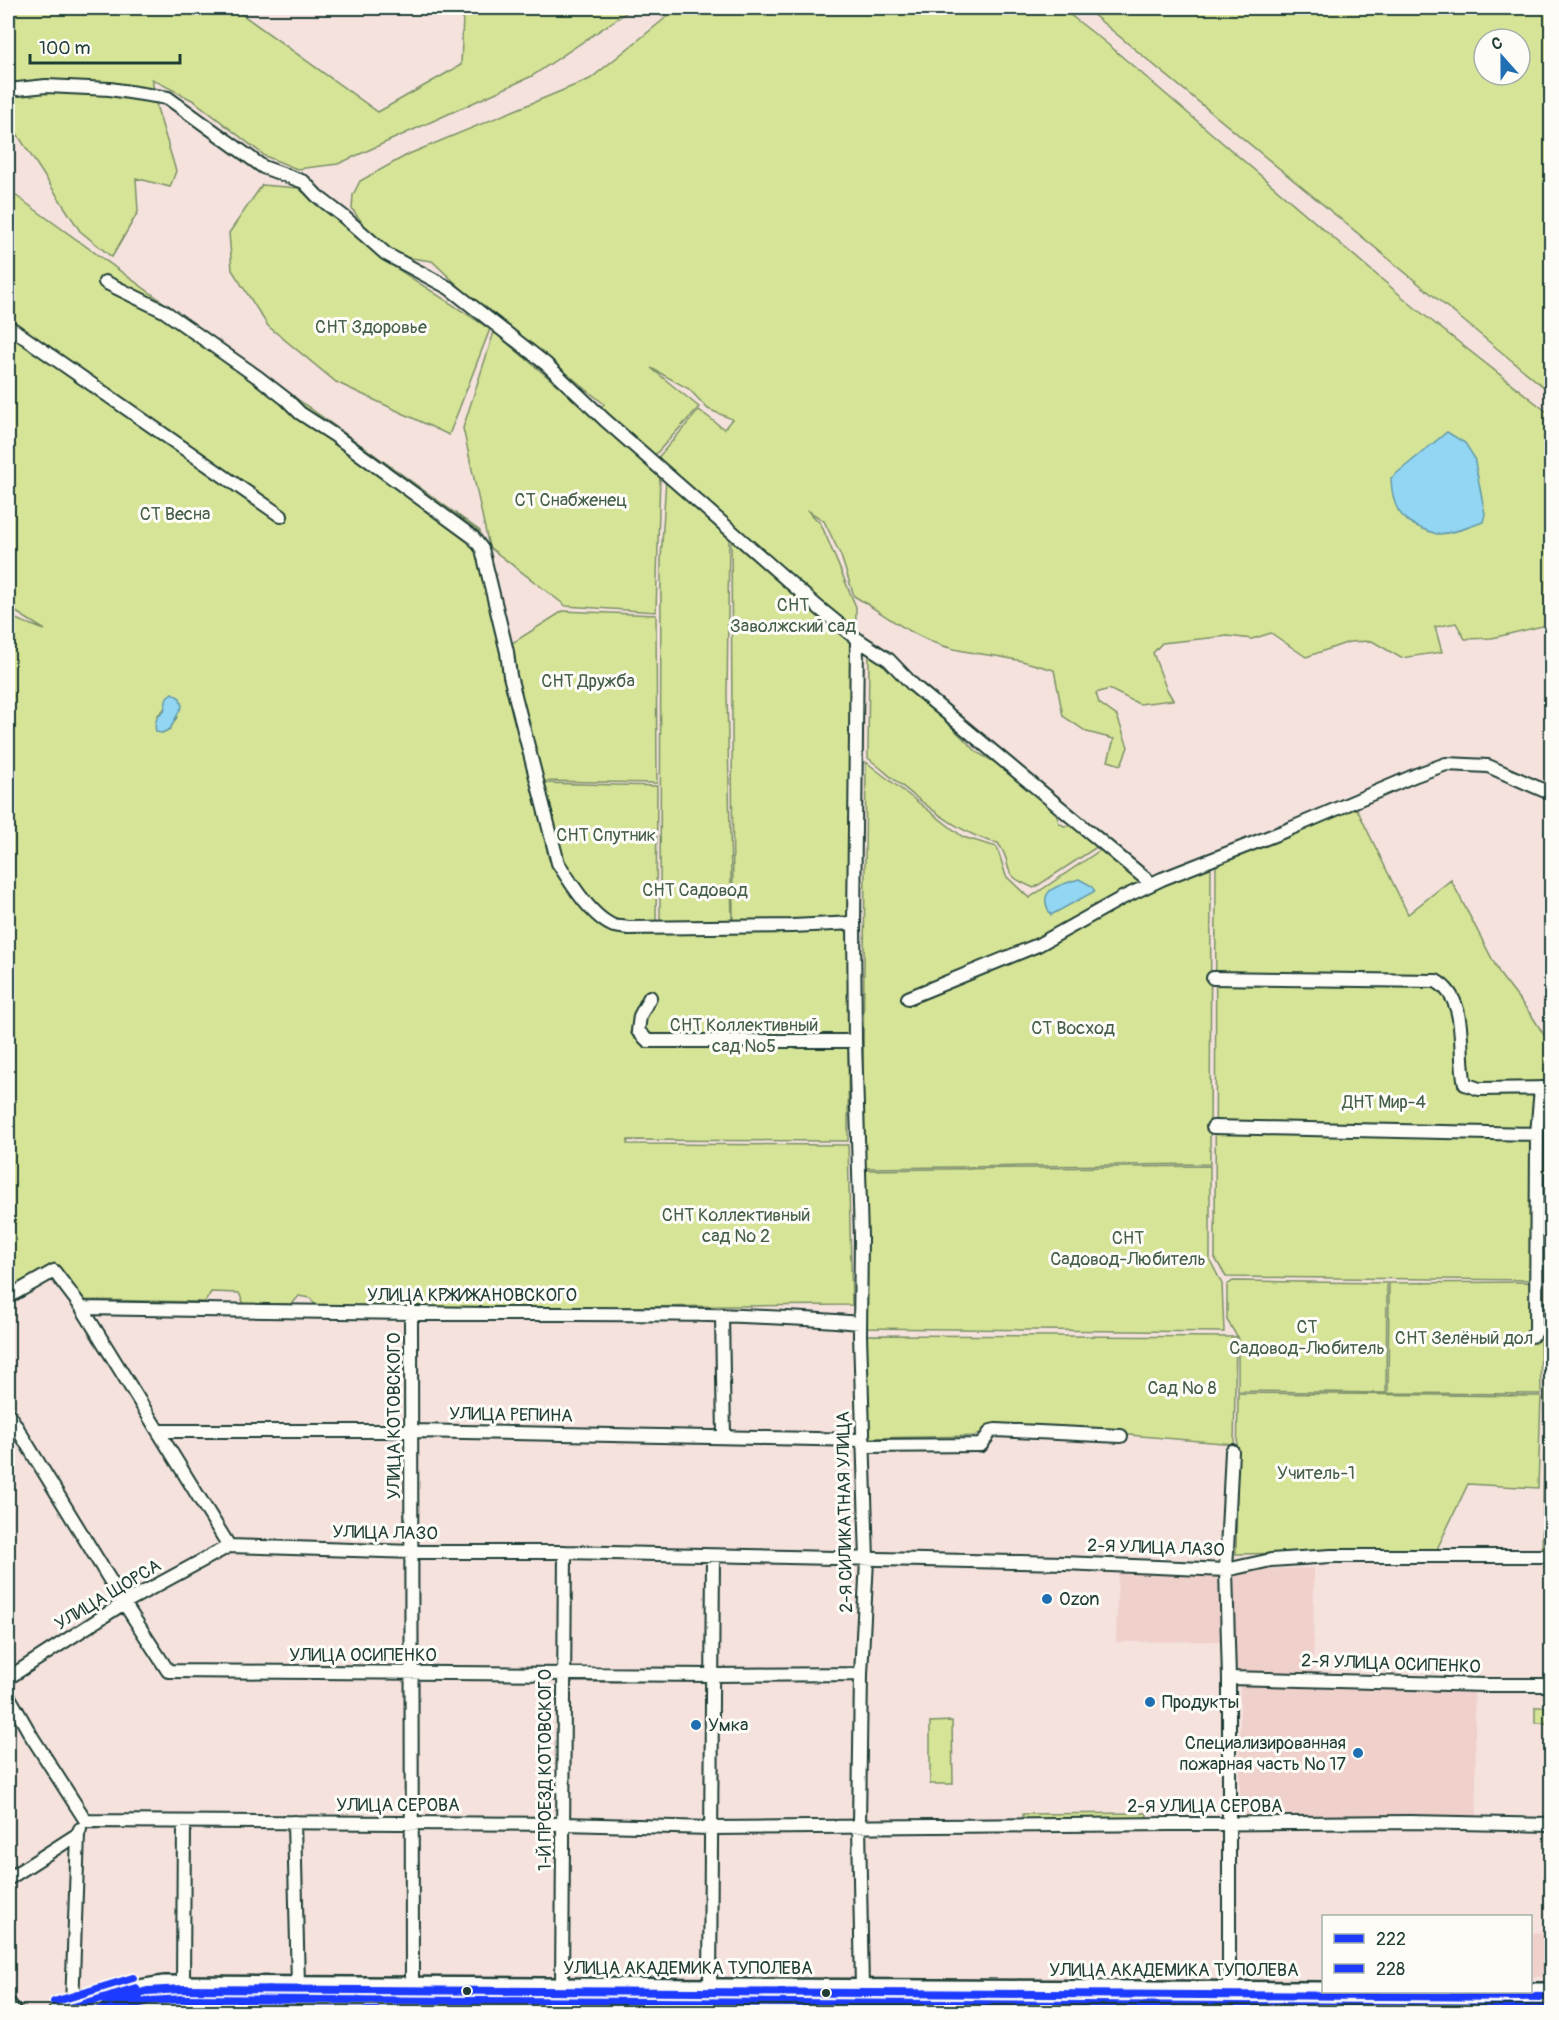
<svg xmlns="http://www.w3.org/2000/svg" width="1559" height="2020" font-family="Pangolin,sans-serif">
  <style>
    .built { fill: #efd0cb }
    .green { fill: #d6e497; stroke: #7a9066; stroke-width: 1.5; fill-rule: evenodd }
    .water { fill: #92d6f3; stroke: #6499a7; stroke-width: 1.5 }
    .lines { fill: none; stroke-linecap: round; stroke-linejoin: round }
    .minor-casing { stroke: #1f3d34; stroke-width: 16 }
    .major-casing { stroke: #1f3d34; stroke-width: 20 }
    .minor { stroke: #fdfcf7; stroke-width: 12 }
    .major { stroke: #fdfcf7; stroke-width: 15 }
    .bus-1-casing { stroke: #fdfcf7; stroke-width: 12 }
    .bus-2-casing { stroke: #fdfcf7; stroke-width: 12 }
    .bus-3-casing { stroke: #fdfcf7; stroke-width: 12 }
    .bus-1 { stroke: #1f3bff; stroke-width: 8 }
    .bus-2 { stroke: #1f3bff; stroke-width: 8 }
    .bus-3 { stroke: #1f3bff; stroke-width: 8 }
    .poi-dot { fill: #1f6fb2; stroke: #fdfcf7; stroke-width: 2 }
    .bus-dot { fill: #1f3d34; stroke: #fdfcf7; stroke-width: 2 }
    .labels { text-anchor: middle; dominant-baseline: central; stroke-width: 6; stroke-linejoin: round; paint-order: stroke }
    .park-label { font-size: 18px; fill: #445e48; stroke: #fdfcf7 }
    .street-label { font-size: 18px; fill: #1f3d34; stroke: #fdfcf7 }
    .poi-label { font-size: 18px; fill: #1f3d34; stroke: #fdfcf7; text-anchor: start }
  </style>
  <rect width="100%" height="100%" fill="#f5e2dd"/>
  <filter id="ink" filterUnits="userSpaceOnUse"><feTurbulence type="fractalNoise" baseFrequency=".0167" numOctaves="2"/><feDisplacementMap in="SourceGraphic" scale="12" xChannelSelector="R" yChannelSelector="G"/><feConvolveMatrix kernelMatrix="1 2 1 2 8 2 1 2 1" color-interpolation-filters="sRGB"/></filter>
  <g filter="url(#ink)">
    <path class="built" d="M1118,1567l100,2 2,72 -104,1z
      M1314,1568l-1,109 -81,-1 3,-106z
      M1240,1681l234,5 3,135 -237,-1z
      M1548,1925l3,4v47l-20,1v-44l10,-1z"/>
    <path class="green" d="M8,8h225l145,104 83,-47 2,-49 -9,-8h179l-101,68 -194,88 -41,5 -32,-13 -71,-55 -42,-22 5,29 19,63 -6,16 -34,-9 2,34 -26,45 -32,-26 -72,-111z
      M674,8h335l13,4 -6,-4h45l44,34 309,265 137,108v209l-59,14 -27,1 -9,-16 -21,4 7,25 -41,6 -29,-17 -23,1 -43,15 -35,-24 -19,6 -24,-3 -66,7 -9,10 13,35 7,12 -34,4 -30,-15 -13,4 3,10 18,13 11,31 -7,18 -13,-4 6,-22 -27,-7 -24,-16 -9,-46c-11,-3 -21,-6 -32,-9 -29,-7 -59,-7 -87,-18 -29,-11 -54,-31 -81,-47l-13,-40 -17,-35 -17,-11 14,14 35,83 -4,313 -119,3 -2,-396 -71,-53 -4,138 -90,-6 -77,-59 -26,-119 31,-96 99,83 11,-11 -107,-88 -31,-23 -34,-32 -29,-4 -31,-21 -20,-27 1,-14 7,-14 49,-27 181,-75 73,-59zM651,368l38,21 19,20 24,10 -8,10 -25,-19 -43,50 -2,-4 45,-49z
      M1085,8h466v385zM1484,39h36v36h-36z
      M262,185l36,3 87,73 105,68 -41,106 -113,-53 -68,-56 -36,-56 -3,-37z
      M8,190l472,341 69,329 61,72 239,-3 -1,212 -220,-1 -1,4 221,1 4,160 -232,2v3l-303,-3 -7,-9 -11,-2 -7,8h-48l-5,-11 -28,-1 -6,10 -120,-2 -31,-37 -46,26v-676l10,7 27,10 -37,-23zM166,707l11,10 -7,12 -8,4 -5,-17z
      M666,478l63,57 -2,160 5,228 -72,2 1,-365z
      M563,611l93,4 1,168 -116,-2 -32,-136z
      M869,650l11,7 98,96 36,20 39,28 6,22 5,3h12l30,15 -72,47c-38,-15 -18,-21 -36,-45 -43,-8 -96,-58 -130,-85z
      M866,762l97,75 34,10 9,29 23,22 73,-49 48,40 61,-24 -1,299 -348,4z
      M541,783l116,3 -1,139 -40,-2 -32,-29 -23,-34z
      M1355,805l53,109 43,-34 50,96 31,40 19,30v184l-12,50 -313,-3 -11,-19 1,-397z
      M1210,1166v94l12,24 2,48 -364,-4 1,-158z
      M1551,1255l1,296h-10l5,-210v-66z
      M1233,1281l154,2 -1,110 -148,-2v-53l-11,-18v-35z
      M1539,1282l2,112 -153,-1 1,-110z
      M865,1335l371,2 -2,107 -235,-20 -25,12 -105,2z
      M1238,1393l303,3 -3,92 -70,-4 -32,67 -200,3z
      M1535,1707h16v16h-16z
      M952,1721l1,63h-23v-62z
      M1147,1813v6h-124v-5z"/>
    <path class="water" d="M1447,432l18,11 9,14 11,57 -2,8c-14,5 -31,12 -46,12 -4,-1 -9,-3 -14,-5 -25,-9 -31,-25 -32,-51z
      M172,693l8,5 2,8 -12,23 -8,4 -6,-1c-2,-10 0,-15 8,-21l3,-14z
      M1079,879l11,6 5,6 -44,24c-16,-26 7,-29 28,-36z"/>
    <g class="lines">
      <defs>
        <path id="minor" d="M8,90l38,-4 64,3 58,9 95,69 41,15 13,14 26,20 43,38 63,34 97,76 59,56 214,188 38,31 32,21 24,25 239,199
          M105,282l59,29 95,67 27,21 14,14 34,22 139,102 9,12 25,103 3,24 48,187c12,19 34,55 56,63 4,1 10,1 14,2l164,-2 62,-3
          M8,326l273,190
          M857,639l-3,284 1,118 6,196 -1,98 7,225 -6,114 -2,151 3,164
          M1213,978l223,3c34,19 21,71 29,103l14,5 73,-1
          M650,997l-10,19 -2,15 10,10h207
          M908,998l130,-53 84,-47 40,-19 125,-49 129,-55 30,-11 42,2 64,28
          M1213,1127l324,7
          M8,1297l46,-26 28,37 147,238 184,6h152l499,11 162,7 45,-10 60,-4h221
          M82,1308c135,2 270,5 405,6 125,0 249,-2 373,9
          M411,1314l1,672
          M722,1315l2,122
          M1532,1336l4,-4 1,-198 4,-46
          M8,1413l116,190 44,68 544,4 149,-1
          M158,1431h254l451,9
          M863,1446l118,-1 10,-14 5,-1 125,6
          M8,1678l116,-75 105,-57
          M1229,1678l256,7h67
          M8,1695l24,42 54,84 478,3 147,4 699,-6 142,3
          M294,1822l4,163
          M8,1879l70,-45 2,-5
          M183,1984l1,-162
          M562,1987l3,-435
          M710,1988l3,-432
          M1229,1990v-312l-3,-108 6,-119
          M72,2007l6,-173
          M564,2012l21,-8"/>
        <path id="major" d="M1530,1991h22
          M8,2005l5,7
          M57,2012l64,-21 43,-7 1160,6
          M108,2012l41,-11 34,-2 1369,9"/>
      </defs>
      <use href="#minor" class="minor-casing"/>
      <use href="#major" class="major-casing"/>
      <use href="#minor" class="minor"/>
      <use href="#major" class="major"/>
      <defs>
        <path id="bus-1" d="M57,2012l79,-24
          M108,2012l41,-11 34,-2 1369,9"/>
        <path id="bus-2" d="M91,2012l48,-14
          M147,2012l36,-2 456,2"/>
        <path id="bus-3" d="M54,2002l79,-24
          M105,2002l42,-11 36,-2 1369,8"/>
      </defs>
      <use href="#bus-1" class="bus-1-casing"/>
      <use href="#bus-2" class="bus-2-casing"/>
      <use href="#bus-3" class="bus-3-casing"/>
      <use href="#bus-1" class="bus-1"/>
      <use href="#bus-2" class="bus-2"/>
      <use href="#bus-3" class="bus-3"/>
    </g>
  </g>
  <g class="poi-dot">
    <circle cx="1047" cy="1599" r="6"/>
    <circle cx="1150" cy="1702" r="6"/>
    <circle cx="696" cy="1725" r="6"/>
    <circle cx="1358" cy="1753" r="6"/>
  </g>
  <g class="bus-dot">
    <circle cx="467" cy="1991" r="5"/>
    <circle cx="826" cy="1993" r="5"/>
  </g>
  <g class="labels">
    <g class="park-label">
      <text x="371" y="327">СНТ Здоровье</text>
      <text x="571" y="500">СТ Снабженец</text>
      <text x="175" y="514">СТ Весна</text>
      <text x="793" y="605">СНТ<tspan x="793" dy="21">Заволжский сад</tspan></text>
      <text x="588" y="681">СНТ Дружба</text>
      <text x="606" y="835">СНТ Спутник</text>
      <text x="695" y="890">СНТ Садовод</text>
      <text x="744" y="1025">СНТ Коллективный<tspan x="744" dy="21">сад №5</tspan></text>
      <text x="1073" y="1028">СТ Восход</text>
      <text x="1384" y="1102">ДНТ Мир-4</text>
      <text x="736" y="1215">СНТ Коллективный<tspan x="736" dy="21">сад № 2</tspan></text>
      <text x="1128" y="1238">СНТ<tspan x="1128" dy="21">Садовод-Любитель</tspan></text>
      <text x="1307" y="1327">СТ<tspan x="1307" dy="21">Садовод-Любитель</tspan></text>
      <text x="1464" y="1338">СНТ Зелёный дол</text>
      <text x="1182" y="1388">Сад № 8</text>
      <text x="1316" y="1473">Учитель-1</text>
    </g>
    <g class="street-label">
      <text x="472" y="1295">УЛИЦА КРЖИЖАНОВСКОГО</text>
      <text transform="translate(511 1415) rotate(1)">УЛИЦА РЕПИНА</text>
      <text transform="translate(394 1416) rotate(-90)">УЛИЦА КОТОВСКОГО</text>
      <text transform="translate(845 1512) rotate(-91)">2-Я СИЛИКАТНАЯ УЛИЦА</text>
      <text transform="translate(385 1533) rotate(1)">УЛИЦА ЛАЗО</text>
      <text transform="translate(1156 1548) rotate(2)">2-Я УЛИЦА ЛАЗО</text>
      <text transform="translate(108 1595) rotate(-31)">УЛИЦА ЩОРСА</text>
      <text x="363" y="1655">УЛИЦА ОСИПЕНКО</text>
      <text transform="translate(1391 1664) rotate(2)">2-Я УЛИЦА ОСИПЕНКО</text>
      <text transform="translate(545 1770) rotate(-90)">1-Й ПРОЕЗД КОТОВСКОГО</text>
      <text x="398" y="1805">УЛИЦА СЕРОВА</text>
      <text x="1205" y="1806">2-Я УЛИЦА СЕРОВА</text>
      <text x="688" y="1968">УЛИЦА АКАДЕМИКА ТУПОЛЕВА</text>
      <text x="1174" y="1970">УЛИЦА АКАДЕМИКА ТУПОЛЕВА</text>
    </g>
    <g class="poi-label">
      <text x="1059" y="1599">Ozon</text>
      <text x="1162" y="1702">Продукты</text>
      <text x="708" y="1725">Умка</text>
      <text x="1346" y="1743" text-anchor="end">Специализированная<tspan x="1346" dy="21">пожарная часть № 17</tspan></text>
    </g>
  </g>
  <rect width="1559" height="2020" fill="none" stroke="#fdfcf7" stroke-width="30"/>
  <rect x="15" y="15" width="1529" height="1990" fill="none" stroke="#1f3d34" stroke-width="2" filter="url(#ink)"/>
  <rect x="1322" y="1915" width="210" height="78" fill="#fdfcf7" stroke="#a4b0a9" stroke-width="1.5"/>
  <rect x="1334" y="1934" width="30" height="9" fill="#1f3bff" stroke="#a4b0a9" stroke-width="1.5"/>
  <text x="1376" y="1945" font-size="18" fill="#1f3d34">222</text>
  <rect x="1334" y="1964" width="30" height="9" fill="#1f3bff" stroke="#a4b0a9" stroke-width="1.5"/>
  <text x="1376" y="1975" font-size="18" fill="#1f3d34">228</text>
  <g transform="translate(1502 57) rotate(339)"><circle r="28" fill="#fdfcf7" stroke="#a4b0a9" stroke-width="1.5"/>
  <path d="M0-4.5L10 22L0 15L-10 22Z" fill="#1f6fb2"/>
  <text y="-9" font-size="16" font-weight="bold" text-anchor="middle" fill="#1f3d34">С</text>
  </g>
  <path d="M30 54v9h150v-9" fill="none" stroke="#1f3d34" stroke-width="3"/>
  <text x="39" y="54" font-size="18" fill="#1f3d34" stroke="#fdfcf7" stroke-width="4.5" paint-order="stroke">100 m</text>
</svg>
